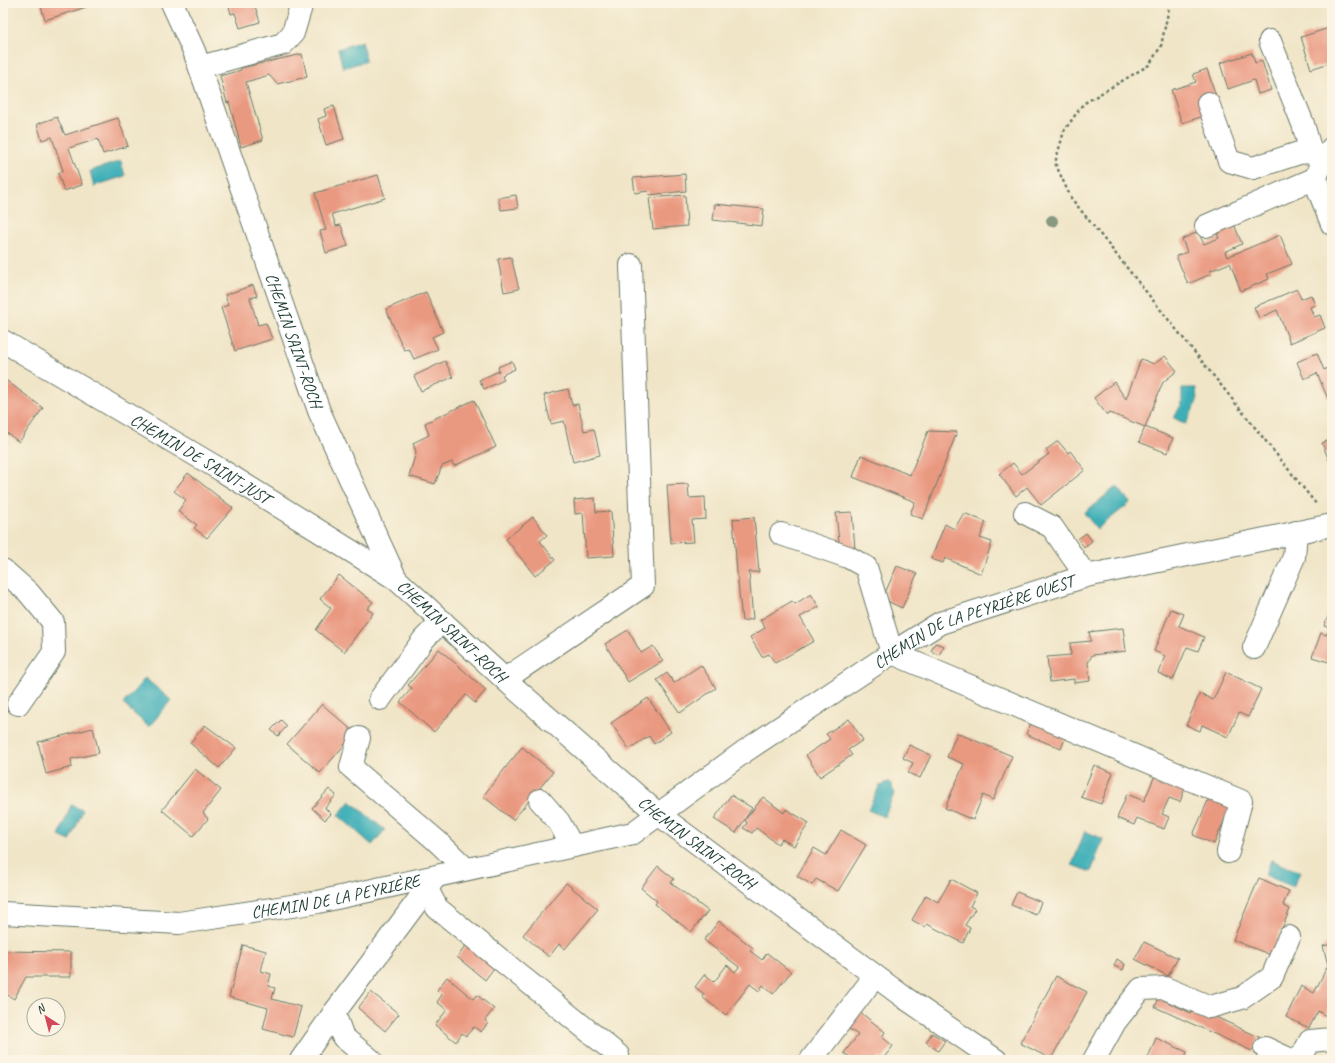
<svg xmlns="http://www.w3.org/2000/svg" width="1335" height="1063" font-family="Caveat,sans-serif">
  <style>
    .water { fill: #3eafb7; stroke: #2e7676 }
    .building { fill: #ea9981 }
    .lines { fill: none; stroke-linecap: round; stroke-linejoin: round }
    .minor-casing { stroke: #687867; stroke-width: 24 }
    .path { stroke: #687867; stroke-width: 2.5; stroke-dasharray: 3 3; stroke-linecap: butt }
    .minor { stroke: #fff; stroke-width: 22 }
    .tree { fill: #889980 }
    .labels { text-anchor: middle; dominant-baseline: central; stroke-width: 3.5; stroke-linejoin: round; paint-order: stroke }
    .street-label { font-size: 17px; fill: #1f3d34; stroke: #fcf5e5 }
  </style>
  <rect width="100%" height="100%" fill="#fcf5e5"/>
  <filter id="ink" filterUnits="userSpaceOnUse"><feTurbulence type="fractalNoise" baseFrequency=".025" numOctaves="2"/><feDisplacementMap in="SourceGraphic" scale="8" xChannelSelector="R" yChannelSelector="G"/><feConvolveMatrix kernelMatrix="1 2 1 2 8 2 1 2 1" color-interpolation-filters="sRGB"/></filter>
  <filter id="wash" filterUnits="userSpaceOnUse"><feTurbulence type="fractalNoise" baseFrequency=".012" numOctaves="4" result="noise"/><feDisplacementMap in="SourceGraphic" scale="16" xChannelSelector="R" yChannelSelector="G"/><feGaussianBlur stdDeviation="0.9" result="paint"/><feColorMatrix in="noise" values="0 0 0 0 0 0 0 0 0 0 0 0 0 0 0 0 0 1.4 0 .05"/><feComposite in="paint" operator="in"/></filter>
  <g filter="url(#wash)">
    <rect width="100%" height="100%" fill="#f0e5c7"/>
    <path class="water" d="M362,41l4,20 -23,7 -5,-19z
      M121,161l4,15 -31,10 -4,-15z
      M1182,388h14l1,13 -11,23 -12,-6 8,-15z
      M1117,486l13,17 -33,26 -13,-16z
      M145,678l26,22 -22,27 -26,-23z
      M889,782l3,3 1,5 2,2 -11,25 -16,-7 12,-25 2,1 3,-3z
      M350,801l35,29 -13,15 -34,-30z
      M71,805l12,5 -13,31 -11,-5z
      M1085,831l18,8 -12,33 -19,-7z
      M1271,860l29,12 -7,15 -28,-12z"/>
    <g id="blocks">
      <path class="building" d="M40,3h59l-54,17z
        M228,3h26l6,19 -20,6 -5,-15 -4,1z
        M1332,27v35l-21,7 -10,-32z
        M1252,53l3,10 7,-2 9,29 -13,4 -4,-14 -26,9 -8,-26z
        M302,54l5,23 -30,7 -8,-9 -23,7 17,58 -22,7 -12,-45 -2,1 -7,-27 21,-6v-2z
        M1207,69l9,27 -9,19 -25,8 -11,-33 25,-8 -3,-8z
        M334,106l10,33 -18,6 -8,-26 8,-3 -2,-7z
        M57,117l8,18 53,-17 10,28 -25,8 -5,-15 -29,9 13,37 -18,6 -6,-18 5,-2 -11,-34 -10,3 -5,-16z
        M685,174l1,17 -37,4 -1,-4 -13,2 -2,-15z
        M378,175l7,23 -53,16 4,12 5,-1 7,21 -22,7 -6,-22 6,-1 -11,-37z
        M516,195l2,13 -17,2 -3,-12z
        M685,195l2,31 -34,3 -4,-31z
        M715,204l49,5 -2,17 -49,-6z
        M1234,224l8,20 -17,8 2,5 53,-22 12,29 -25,10 2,5 -28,12 -11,-28 -20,8 1,3 -23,10 -12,-28 11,-4 -5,-13 16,-7 6,12 15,-6 -3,-6z
        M511,257l8,32 -15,3 -6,-33z
        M253,285l4,11 -7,2 8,27 8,-2 6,16 -37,12 -14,-43 7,-3 -3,-10z
        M1297,289l4,10 10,-4 4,10 -5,2 4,10 6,-2 5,13 -35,15 -13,-33 -18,8 -5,-11z
        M426,292l17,40 -11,5 6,12 -24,10 -5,-10 -5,1 -18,-41z
        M1317,353l7,17 8,-4v32l-4,1 -11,-26 -13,6 -7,-17z
        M1165,356l12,15 -14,11 -18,45 -35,-14 -3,2 -13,-17 20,-16 12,17 15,-40 13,5z
        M445,361l8,16 -32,14 -7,-15z
        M512,361l3,8 -13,6 2,5 -20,9 -5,-9 20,-9 -1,-4z
        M3,378l40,30 -24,34 -15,-11 2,-4 -3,-2z
        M568,389l4,16 6,-1 6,27 10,-2 6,26 -27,7 -9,-41 -13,3 -7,-29z
        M474,400l22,47 -42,19 -2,-4 -10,4 -7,18 -26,-8 7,-24 -3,-9 16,-8 -4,-12z
        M1145,427l28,11 -6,15 -28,-11z
        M928,431l29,1 -34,87 -13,-5 5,-12 -62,-25 8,-22 49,20z
        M1332,439v29l-10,-25z
        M1058,441l10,12 2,-2 15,19 -44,35 -14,-18 -11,9 -17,-22 14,-11 9,11 27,-20 -3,-4z
        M188,473l45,35 -26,30 -13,-10 3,-3 -19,-14 8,-11 -12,-9z
        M688,484l1,14 16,-1 1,22 -14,1 2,22 -23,1 -4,-58z
        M595,498l1,14 15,-1 3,45 -28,2 -3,-45 -8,1 -1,-14z
        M852,512l3,37 -16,-7 -3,-29z
        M964,513l22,9 -6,16 12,4 -11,32 -36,-16 -2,5 -12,-4 14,-35 9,5z
        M533,517l14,18 -7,6 15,19 -20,16 -29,-37z
        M754,517l5,55h-10l4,47 -11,2 -5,-48 -4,-54z
        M1086,533l6,8 -8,6 -6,-8z
        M897,566l20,8 -15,34 -13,-6 -4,-9z
        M339,575l34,27 -6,7 6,4 -29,39 -28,-22 15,-22 -11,-9z
        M811,594l8,13 -19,10 14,24 -39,22 -6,-9 -7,3 -12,-20 15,-9 -5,-8 32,-19 3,3z
        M1332,607v56l-20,-6 9,-24 5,2 4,-7 -6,-2z
        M1171,609l13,5 -5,12 25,11 -6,14 -11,-4 -14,33 -15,-7 7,-17 -11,-5z
        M1123,628l3,23 -34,4 -4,8 2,18 -16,2v-4l-24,3 -3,-25 24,-2 -1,-12 21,-2 -2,-9z
        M628,630l13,23 12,-7 10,15 -35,21 -23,-38z
        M935,643l9,3 -5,9 -8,-4z
        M439,649l47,41 -11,13 -9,-8 -32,37 -34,-30 12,-14 -4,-3z
        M701,665l15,23 -36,25 -23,-33 10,-7 7,10z
        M1226,672l35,17 -13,28 -9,-4 -11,24 -26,-12 -2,6 -14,-6 14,-32 13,7z
        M648,698l23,34 -17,12 -5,-8 -20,13 -18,-26z
        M322,704l33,29 -35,40 -33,-29z
        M1034,717l34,14 -7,18 -35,-15z
        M849,719l14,21 -15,10 4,5 -32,22 -14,-22 24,-16 -4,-5z
        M281,720l6,6 -9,10 -7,-6z
        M205,725l31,23 -17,20 -29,-25z
        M93,728l6,25 -28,6 1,8 -26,7 -8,-32z
        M957,733l55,23 -19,44 -10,-5 -10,25 -28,-12 19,-44 -17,-7z
        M909,745l22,10 -11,23 -12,-5 5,-10 -10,-5z
        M522,747l31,25 -40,48 -30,-24z
        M1094,765l19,8 -12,31 -20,-7z
        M195,769l26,21 -18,23 5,6 -15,17 -31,-26z
        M1156,773l30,12 -6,17 -11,-4 -7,16 7,3 -5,12 -27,-11 -3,7 -17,-7 10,-24 17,7z
        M329,789l7,6 -11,13 6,6 -6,6 -13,-12z
        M731,795l21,13 -16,25 -22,-14z
        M1210,796l21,8 -17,40 -21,-9z
        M763,797l21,16 2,-4 23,14 -15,23 -12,-7 -4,5 -22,-16 -4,5 -9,-5 4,-5 -2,-3z
        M841,830l25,15 -28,46 -22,-12 -4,6 -15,-9 17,-28 12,7z
        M658,866l16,13 -3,4 37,28 -17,21 -36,-28 2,-3 -16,-13z
        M1259,878l30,13 -6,14 7,4 -19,46 -38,-15z
        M951,879l26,14 -7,13 5,3 -10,16 5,3 -7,15 -36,-19 -2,3 -13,-7 14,-25 12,7z
        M566,883l32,26 -33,40 -6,-5 -10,13 -26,-22z
        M1017,892l24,10 -5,13 -25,-10z
        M719,921l34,27 -3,3 12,9 5,-7 24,19 -18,22 -10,-9 -4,6 -9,-7 -24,31 -24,-18 2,-3 -9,-7 10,-13 9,8 13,-17 8,7 4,-5 -35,-27z
        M469,942l28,22 -12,16 -28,-23z
        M1144,942l34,16 -10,18 -33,-17z
        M1332,944v60l-6,12 -8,-5 -9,17 -23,-11 15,-31 13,7 14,-28 -5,-19z
        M243,945l23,6 -5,20 10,3 -3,12 7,2 -3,11 29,8 -8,30 -30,-8 5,-21 -39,-11z
        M3,951l68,1v25h-45l-12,22 -11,-7z
        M1117,959l8,5 -2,6 -9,-4z
        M1056,976l31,16 -36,67 -31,-16z
        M447,977l26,22 4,-4 17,14 -9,11 3,3 -7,9 -7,-5 -8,9 -4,-3 -6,9 -21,-17 12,-15 -10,-8 5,-7 -5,-5z
        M371,992l28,22 -14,17 -27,-23z
        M1159,998l32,15 3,-6 65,30 -7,14 -97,-44z
        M860,1012l25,20 -3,5 11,9 -11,14 -4,-3 -2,3h-22l-10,-7 14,-18 -10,-7z
        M932,1033l13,8 -7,10 -12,-9z
        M1156,1038l31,14 -3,8h-37z"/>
    </g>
  </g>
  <g filter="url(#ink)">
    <use href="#blocks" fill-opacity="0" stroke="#687867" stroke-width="1"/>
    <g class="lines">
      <defs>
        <g id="minor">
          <path id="s1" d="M172,3l22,48 125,360 77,168 114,105 148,130 247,184 91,62"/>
          <path d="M1270,41l33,83 8,28 11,8"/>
          <path d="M200,67l83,-23 10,-11 9,-30"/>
          <path d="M1208,103l21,58 24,7 46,-15 12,-1"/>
          <path d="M1332,148l-10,12 -6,18 3,13 13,33"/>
          <path d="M1206,226l110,-48"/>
          <path id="s2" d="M3,341l218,129 175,109"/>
          <path d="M1025,513l27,14 34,49"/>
          <path d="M781,534l67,23 18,10 26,86 349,148 -13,51"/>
          <path d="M3,570l25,22 25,30 1,30 -36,52"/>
          <path d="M1254,648l40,-91 2,-25"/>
          <path d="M505,679l138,-93 -12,-321"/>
          <path d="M380,699l44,-60 18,-18"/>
          <path d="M359,738l-8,29 87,75 28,27"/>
          <path d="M540,800l19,22 13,24"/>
          <path d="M427,889l10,19 181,147"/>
          <path id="s3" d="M3,913l176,10 139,-21 315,-69 112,-82 147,-98 48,-30 146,-47 246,-51"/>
          <path d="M1265,1048l26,12"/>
          <path d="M301,1060l33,-47"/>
          <path d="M371,1060l-28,-23 -9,-24 100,-134"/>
          <path d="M811,1060l64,-84"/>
          <path d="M1094,1060l21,-38 26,-33 24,-1 45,19 32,-9 30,-21 17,-40"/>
          <path d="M1300,1060l10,-19 22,-2"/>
        </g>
      </defs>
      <use href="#minor" class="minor-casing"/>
      <path class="path" d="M1170,3l-9,43 -12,19 -66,39 -19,27 -9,32 16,35 246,307"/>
      <use href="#minor" class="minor"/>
    </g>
    <circle class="tree" cx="1052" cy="221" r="6"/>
  </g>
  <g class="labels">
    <g class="street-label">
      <text stroke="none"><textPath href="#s1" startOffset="359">CHEMIN SAINT-ROCH</textPath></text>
      <text stroke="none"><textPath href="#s2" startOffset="230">CHEMIN DE SAINT-JUST</textPath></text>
      <text stroke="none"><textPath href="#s3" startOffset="1043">CHEMIN DE LA PEYRIÈRE OUEST</textPath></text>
      <text stroke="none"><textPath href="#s1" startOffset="695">CHEMIN SAINT-ROCH</textPath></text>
      <text stroke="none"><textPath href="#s1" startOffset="1019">CHEMIN SAINT-ROCH</textPath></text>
      <text stroke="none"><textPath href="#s3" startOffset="335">CHEMIN DE LA PEYRIÈRE</textPath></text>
    </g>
  </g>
  <rect width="1335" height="1063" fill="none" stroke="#fcf5e5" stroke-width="16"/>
  <g transform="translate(46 1017) rotate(324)"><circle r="19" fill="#fcf5e5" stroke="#a4ab9e"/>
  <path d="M0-3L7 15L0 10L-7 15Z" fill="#d1495b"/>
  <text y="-6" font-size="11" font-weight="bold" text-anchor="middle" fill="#1f3d34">N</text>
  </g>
</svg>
